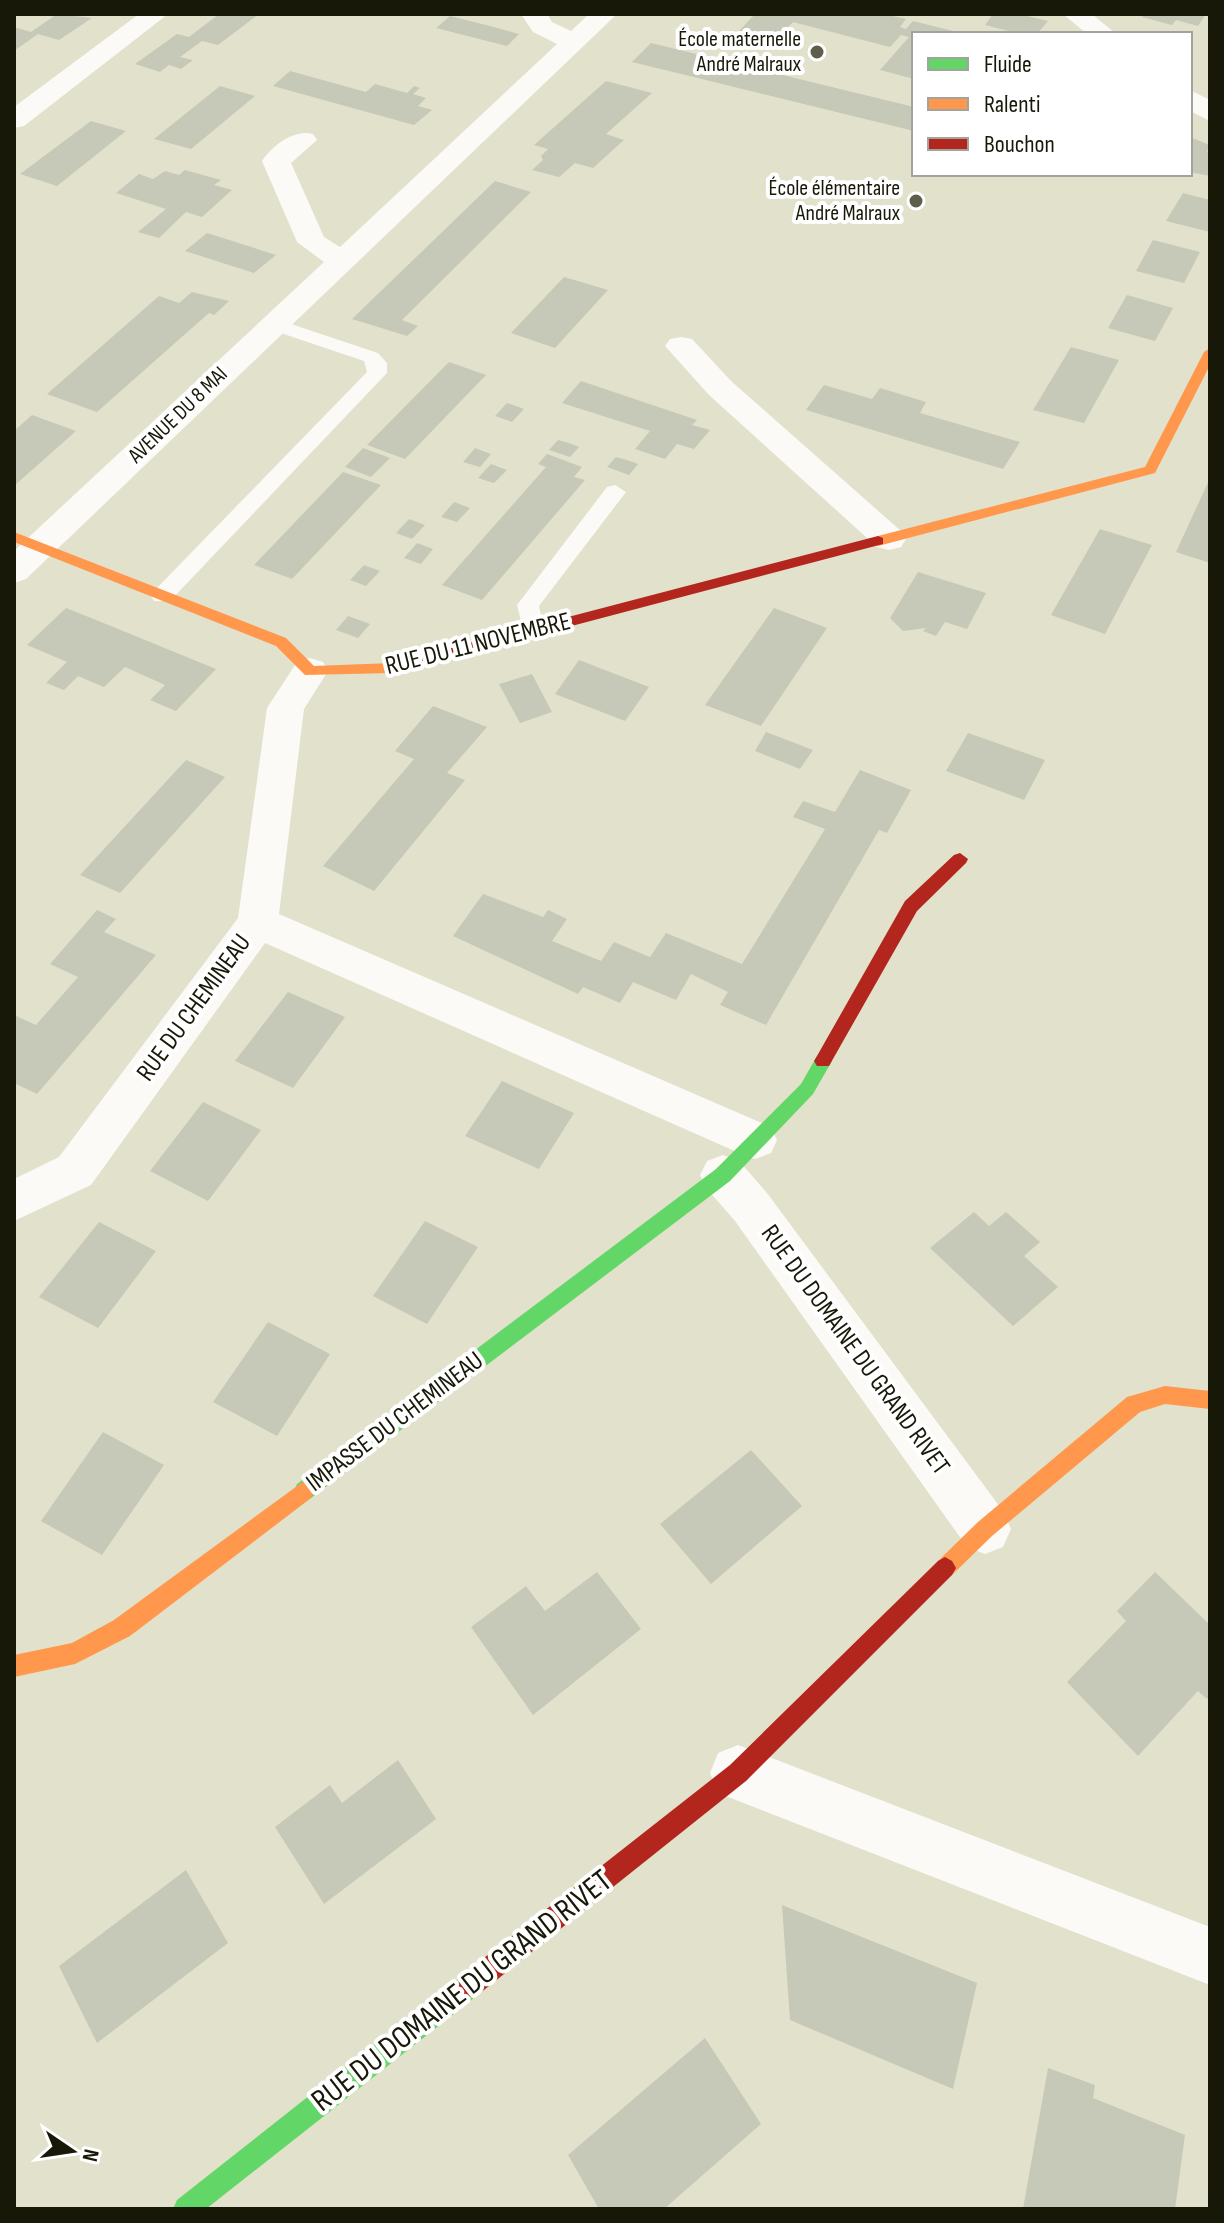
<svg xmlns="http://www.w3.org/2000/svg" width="1224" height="2223" font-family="'Sofia Sans Condensed',sans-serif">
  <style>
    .building { fill: #c6c9b8 }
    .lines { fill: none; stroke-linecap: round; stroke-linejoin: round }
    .lane { fill: #fbfaf7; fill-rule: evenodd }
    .street { fill: #fbfaf7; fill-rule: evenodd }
    .fast { fill: #63d668; fill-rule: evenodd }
    .slow { fill: #ff974d; fill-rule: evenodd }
    .jam { fill: #b3261e; fill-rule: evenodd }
    .poi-dot { fill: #5f5e4d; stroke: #fff; stroke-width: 3 }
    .labels { text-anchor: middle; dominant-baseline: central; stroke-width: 8; stroke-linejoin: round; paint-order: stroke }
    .far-poi-label { font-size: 22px; fill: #181809; stroke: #fff; text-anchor: end }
    .far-street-label { font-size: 22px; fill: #181809; stroke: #fff }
    .street-label { font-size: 26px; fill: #181809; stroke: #fff }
    .near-street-label { font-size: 32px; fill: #181809; stroke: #fff }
  </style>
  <rect width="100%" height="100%" fill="#e2e1cb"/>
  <path class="building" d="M57,14l35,4 -33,22 -21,-6 -24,17v-24l17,5z
    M219,14h40l-41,31 -16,-4 -22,16 13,3 -12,9 -12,-4 -9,7 -25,-8 42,-30 12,3z
    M755,14h129l22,5 -6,8 6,2 7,-8 48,12 -47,1v45l-34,-9 29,-33 -8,-2 -11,12 -97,-25 -18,19 -37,-9z
    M993,14h26l29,7 -11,13h-17l-35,-9z
    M1145,14h61l-8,12 -22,-6 -4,5 -30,-8z
    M450,16l36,9 33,9 -12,12 -71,-18z
    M651,43l263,64v24l-282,-69z
    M290,71l76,21 9,-8 32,9 7,-7 6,2 -7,6 13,4 -8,8 14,4 -18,15 -141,-39z
    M606,81l46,12 -46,41 18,6 -31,28 -18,-5 -16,14 -27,-7 11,-10 -2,-4 7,-7 -14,-4z
    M220,86l35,10 -64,53 -37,-10z
    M91,121l35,10 -69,55 -37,-12z
    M1190,137l20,8 -3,7 3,1v23l-20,-4z
    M185,170l36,10 -7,5 18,5 -30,27 -16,-5 -27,26 -21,-6 28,-23 -50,-16 23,-19 14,5 12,-8 14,4z
    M495,181l36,11 -129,128 16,6 -11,10 -55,-17z
    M1183,193l27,7v32l-44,-11z
    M207,233l38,12 31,10 -22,18 -69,-22z
    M1153,240l47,12 -16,31 -48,-12z
    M564,277l44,13 -53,58 -44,-15z
    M192,292l37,9 -15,14 -5,-2 -112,99 -50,-18 112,-98 20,7z
    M1127,295l46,13 -18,33 -47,-13z
    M1071,347l48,13 -35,63 -51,-13z
    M449,362l37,13 -81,84 -38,-14z
    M581,381l116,39 -5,5 18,5 -16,19 -17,-5 -12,15 -30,-10 15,-18 -88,-28z
    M824,385l48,14 8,-11 46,14 -6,11 100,29 -17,27 -197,-59z
    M507,403l17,6 -12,13 -17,-6z
    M32,415l44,16 -62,55v-55z
    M558,440l11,3 10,4 -9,10 -21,-7z
    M363,448l27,10 -19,19 -26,-10z
    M475,448l16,6 -11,13 -17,-5z
    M547,454l35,13 -8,10 11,3 -103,120 -40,-15 104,-118 -8,-3z
    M616,457l11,3 11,4 -9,11 -22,-8z
    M491,464l16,6 -13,13 -16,-5z
    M343,472l38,13 -89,94 -38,-14z
    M1210,478v85l-34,-11z
    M454,502l16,6 -13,14 -16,-5z
    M409,519l16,6 -13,14 -16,-6z
    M1100,529l52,16 -47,89 -54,-19z
    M417,543l16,6 -12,15 -17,-6z
    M364,565l16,6 -14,15 -16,-6z
    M918,572l68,21 -19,36 -22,-7 -9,14 -13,-5 3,-3 -23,3 -13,-13z
    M66,608l40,16 110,45 -40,42 -26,-11 15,-15 -40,-18 -21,20 -26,-11 -14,14 -18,-7 21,-21 -40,-17z
    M774,608l53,20 -66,98 -56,-21z
    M348,616l22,8 -12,14 -22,-8z
    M579,660l70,27 -24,34 -70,-27z
    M532,674l20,38 -32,11 -21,-39z
    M433,706l54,21 -40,46 18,7 -91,111 -51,-25 91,-107 -19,-8z
    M766,732l47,18 -13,19 -45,-18z
    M968,733l77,27 -21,40 -78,-29z
    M186,760l39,17 -105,116 -40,-18z
    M860,770l51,20 -24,43 -8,-3 -113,195 -46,-20 8,-13 -37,-18 -15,26 -43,-18 -13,21 -37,-16 -5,7 -125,-58 30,-42 60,23 5,-7 19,9 -15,22 49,20 13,-19 36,15 16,-24 76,31 83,-135 -32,-12 10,-16 32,11z
    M97,910l19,9 -12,13 52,23 -119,139 -23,-11v-68l22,10 42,-48 -28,-13z
    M288,992l57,25 -52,71 -58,-27z
    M502,1081l72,32 -35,56 -74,-33z
    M203,1102l58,28 -53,71 -58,-30z
    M974,1212l15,14 17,-14 34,30 -16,14 34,31 -45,39 -83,-78z
    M425,1221l53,26 -51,77 -54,-28z
    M99,1222l57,29 -58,77 -59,-31z
    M268,1322l62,32 -53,82 -64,-34z
    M103,1432l61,33 -62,90 -61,-34z
    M751,1450l51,56 -91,78 -51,-60z
    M597,1572l44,57 -108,86 -62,-88 55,-41 19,25z
    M1155,1572l55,53v71l-3,3 -9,-8 -60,65 -71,-74 59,-61 -9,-10z
    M398,1760l38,59 -112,85 -49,-77 55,-42 12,18z
    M186,1870l42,73 -131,100 -38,-77z
    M782,1905l195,78 -24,106 -163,-69z
    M705,2038l56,86 -97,85h-65l-31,-54z
    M1048,2068l47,17 -2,13 92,37 -10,74h-152z"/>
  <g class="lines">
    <path class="lane" d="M273,318l105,35 9,10v10l-217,228h-16l-3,-5 3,-5 213,-219 -3,-11 -98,-33 -3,-4 3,-4z
      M615,485l11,7 -87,114 5,25 -3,6h-16l-8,-32 90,-118z"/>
    <path class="street" d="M139,14h29l-144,112 -10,2v-21z
      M521,14h26l5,8 19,9 18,-17h28l-591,565 -12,4v-32l310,-289 -27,-20 -35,-81c11,-16 32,-32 51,-27l4,6 -26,23 33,74 16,10 217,-203 -24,-12z
      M1063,14h29l24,20h-29z
      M1190,90l20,10v21l-20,-10z
      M681,337l11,2 39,42 170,150 5,8 -5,8 -12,3 -12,-3 -168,-152 -44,-49 5,-7z
      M310,658l13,4 5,9 -24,38 -25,205 492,213 6,13 -6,13 -16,6 -16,-6 -474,-210 -174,242 -77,36v-42l45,-22 179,-239 29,-210 30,-46z
      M723,1155l16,6 28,32 236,318 8,18 -8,18 -18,7 -18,-7 -232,-326 -28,-32 -7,-14 7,-14z
      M738,1745l472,182v58l-492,-192 -8,-20 8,-20z"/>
    <path class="fast" d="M823,1054l6,2 3,5 -19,33 -83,87 -419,317 -7,3 -7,-3 -3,-7 3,-7 419,-315 85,-85 16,-28z
      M470,1973l9,3 3,9 -3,9 -273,215h-33l4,-9 284,-224z"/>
    <path class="slow" d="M1210,348v17l-55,108 -277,73 -7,-5 7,-5 267,-69 59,-115z
      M14,532l272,106 28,28 78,-3 35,-9 7,5 -2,4 -40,10 -87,2 -29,-29 -262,-104z
      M1165,1386l45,5v18l-45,-5 -25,8 -148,124 -40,39 -7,4 -7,-4 -4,-7 4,-7 40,-39 149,-125z
      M304,1481l7,3 3,7 -3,7 -181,138 -55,28 -61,13v-22l58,-12 42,-23z"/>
    <path class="jam" d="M878,536l5,2v6l-456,120 -7,-5 7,-5z
      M960,853l8,6 -2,4 -49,48 -88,155h-12l-3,-5 3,-5 88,-155 49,-46z
      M945,1557l7,4 4,7 -4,7 -206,206 -267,213 -9,3 -9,-3 -3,-9 3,-9 269,-211 208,-204z"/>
  </g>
  <g class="poi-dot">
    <circle cx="817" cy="52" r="8"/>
    <circle cx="916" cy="201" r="8"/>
  </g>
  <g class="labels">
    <g class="far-poi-label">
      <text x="801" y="39">École maternelle<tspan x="801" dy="25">André Malraux</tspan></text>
      <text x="900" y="188">École élémentaire<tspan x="900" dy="25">André Malraux</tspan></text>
    </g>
    <g class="far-street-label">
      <text transform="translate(178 415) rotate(-44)">AVENUE DU 8 MAI</text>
    </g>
    <g class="street-label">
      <text transform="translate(478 644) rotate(-14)">RUE DU 11 NOVEMBRE</text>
      <text transform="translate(194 1008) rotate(-54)">RUE DU CHEMINEAU</text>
      <text transform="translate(855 1350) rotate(54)">RUE DU DOMAINE DU GRAND RIVET</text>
      <text transform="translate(395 1422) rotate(-37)">IMPASSE DU CHEMINEAU</text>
    </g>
    <g class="near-street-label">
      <text transform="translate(462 1991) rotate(-38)">RUE DU DOMAINE DU GRAND RIVET</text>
    </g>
  </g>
  <rect width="1224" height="2223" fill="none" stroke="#181809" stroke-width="32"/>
  <rect x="912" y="32" width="280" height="144" fill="#ffffff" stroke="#a3a39d" stroke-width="2"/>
  <rect x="928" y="58" width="40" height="12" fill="#63d668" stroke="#a3a39d" stroke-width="2"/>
  <text x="984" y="72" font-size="24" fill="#181809">Fluide</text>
  <rect x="928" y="98" width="40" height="12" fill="#ff974d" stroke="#a3a39d" stroke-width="2"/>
  <text x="984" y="112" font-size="24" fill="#181809">Ralenti</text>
  <rect x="928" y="138" width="40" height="12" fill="#b3261e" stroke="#a3a39d" stroke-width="2"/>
  <text x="984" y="152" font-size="24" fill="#181809">Bouchon</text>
  <g transform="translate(72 2151) rotate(103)" stroke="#ffffff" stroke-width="6" paint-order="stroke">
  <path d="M0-6L14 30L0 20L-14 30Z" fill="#181809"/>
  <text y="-12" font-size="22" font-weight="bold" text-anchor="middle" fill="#181809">N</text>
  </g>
</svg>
